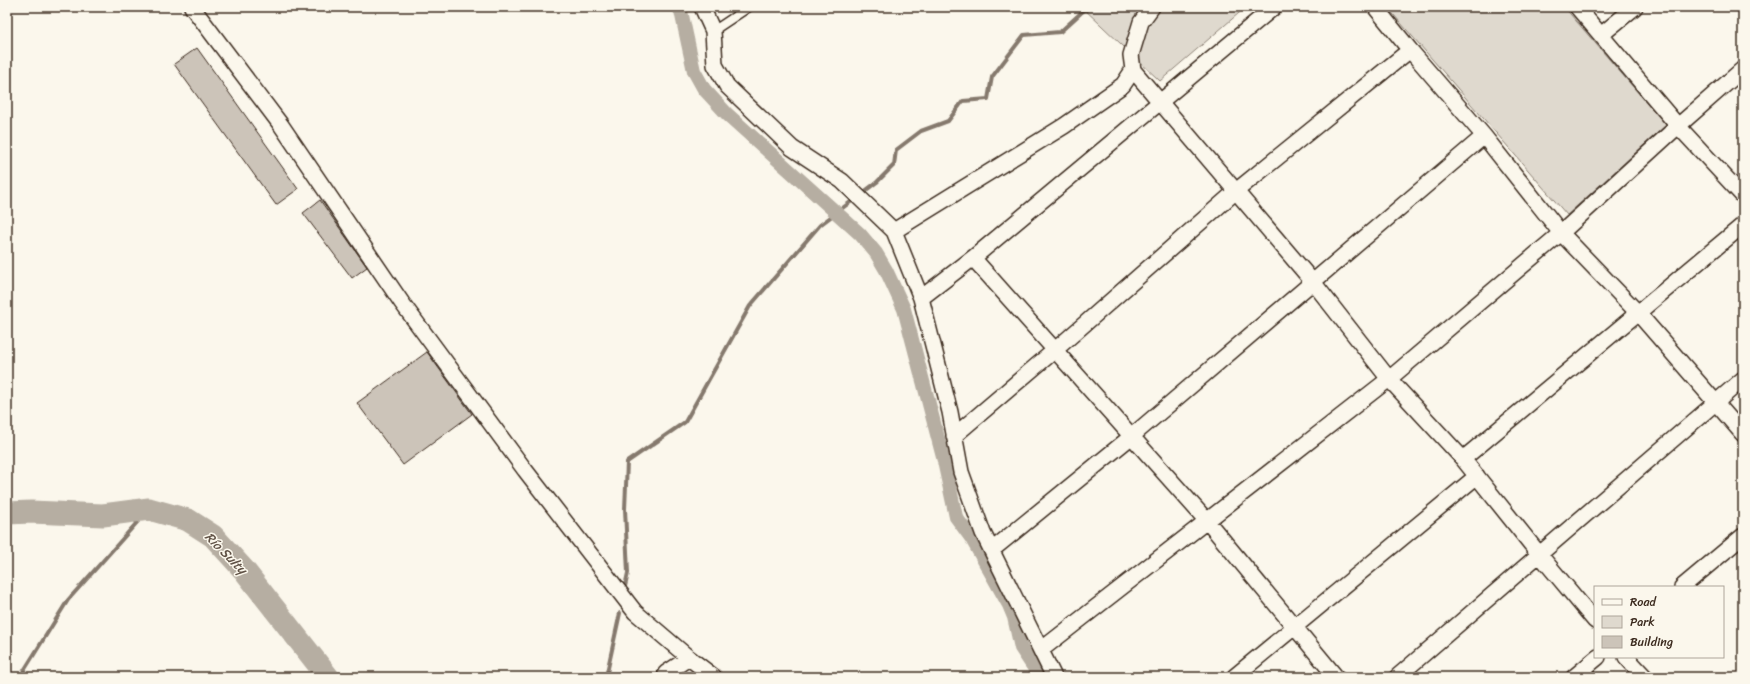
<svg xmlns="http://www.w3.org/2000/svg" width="1750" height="684" font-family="Sriracha,sans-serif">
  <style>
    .green { fill: #dfd9ce; stroke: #8d8276 }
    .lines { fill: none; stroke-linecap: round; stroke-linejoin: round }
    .stream { stroke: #85796d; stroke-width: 4 }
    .canal { stroke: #b6aea2; stroke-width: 14 }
    .river { stroke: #b6aea2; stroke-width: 23 }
    .building { fill: #ccc4b9; stroke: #3b2a1e }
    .lane-casing { stroke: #3b2a1e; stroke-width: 11 }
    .street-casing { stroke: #3b2a1e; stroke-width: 18 }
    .lane { stroke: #fbf7ec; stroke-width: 8 }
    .street { stroke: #fbf7ec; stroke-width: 15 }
    .labels { text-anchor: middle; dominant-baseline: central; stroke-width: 3; stroke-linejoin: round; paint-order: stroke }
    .water-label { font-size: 13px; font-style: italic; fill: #605246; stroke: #fbf7ec }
  </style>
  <rect width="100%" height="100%" fill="#fbf7ec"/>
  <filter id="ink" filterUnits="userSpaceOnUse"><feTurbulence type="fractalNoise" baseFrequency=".025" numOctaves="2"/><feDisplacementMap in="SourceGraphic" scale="8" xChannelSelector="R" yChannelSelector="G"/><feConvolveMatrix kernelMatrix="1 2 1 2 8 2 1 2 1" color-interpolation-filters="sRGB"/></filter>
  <g filter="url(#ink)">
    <path class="green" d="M1082,7h164l-86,74z
      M1387,7h177l102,118 -99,90z"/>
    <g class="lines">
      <path class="stream" d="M624,591l4,-18 -3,-64 2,-47 58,-40 65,-116 70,-81 57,-43 17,-17 2,-15 25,-19 27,-10 15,-20 25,-2 4,-22 32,-42 36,-3 23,-21 7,-4
        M20,677l48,-77 81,-91
        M606,677l14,-64"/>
      <path class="canal" d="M678,7l3,4 13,60 10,18 23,25 133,120 16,19 10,17 18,39 40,152 12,56 16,22 37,66 5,12 7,31 19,29"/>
      <path class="river" d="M7,513l24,-1 72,3 46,-6 39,11 25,16 31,34 84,107"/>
    </g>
    <path class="building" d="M197,48l101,141 -22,16 -102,-141z
      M320,200l47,67 -15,11 -49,-65z
      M427,352l45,62 -69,51 -46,-62z"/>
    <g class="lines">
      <defs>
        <path id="lane" d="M713,31l36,-24"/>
        <path id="street" d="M192,7l89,118 121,178 123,167 110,142 54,46 25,19
          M702,7l11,24 2,34 12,21 65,62 50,33 52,50 27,67 29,114 11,60 22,61 71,144
          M1375,7l35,43 74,86 77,97 77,80 105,121
          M1577,7l101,119 65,70
          M1601,35l34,-28
          M1133,70l-2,-15 10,-33 11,-15
          M894,231l170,-105 59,-41 10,-15 180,212 76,97 74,80 76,95 56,67
          M973,258l234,263 129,156
          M921,298l52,-40 301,-251
          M954,436l101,-86 181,-159 174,-141
          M1463,459l280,-234
          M992,550l140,-114 352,-300
          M1682,587l61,-51
          M1041,650l348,-271 172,-146 117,-107 65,-57
          M1626,657l19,20
          M666,673l23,-15
          M1234,677l243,-201
          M1397,677l346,-298
          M1574,677l24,-20"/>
      </defs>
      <use href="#lane" class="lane-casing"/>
      <use href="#street" class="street-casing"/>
      <use href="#lane" class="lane"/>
      <use href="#street" class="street"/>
    </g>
  </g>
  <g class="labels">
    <g class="water-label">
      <text transform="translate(226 553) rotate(45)">Río Sulty</text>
    </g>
  </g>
  <rect width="1750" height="684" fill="none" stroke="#fbf7ec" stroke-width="24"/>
  <rect x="12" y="12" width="1726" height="660" fill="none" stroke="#3b2a1e" stroke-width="1.5" filter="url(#ink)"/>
  <rect x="1594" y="586" width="130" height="72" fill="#fbf7ec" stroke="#aea59a"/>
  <rect x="1602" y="599" width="20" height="6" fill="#fbf7ec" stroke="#aea59a"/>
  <text x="1630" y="606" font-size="12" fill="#3b2a1e">Road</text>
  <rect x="1602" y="616" width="20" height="12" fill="#dfd9ce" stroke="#aea59a"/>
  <text x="1630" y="626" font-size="12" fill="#3b2a1e">Park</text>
  <rect x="1602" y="636" width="20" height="12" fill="#ccc4b9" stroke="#aea59a"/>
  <text x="1630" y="646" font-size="12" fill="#3b2a1e">Building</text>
</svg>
